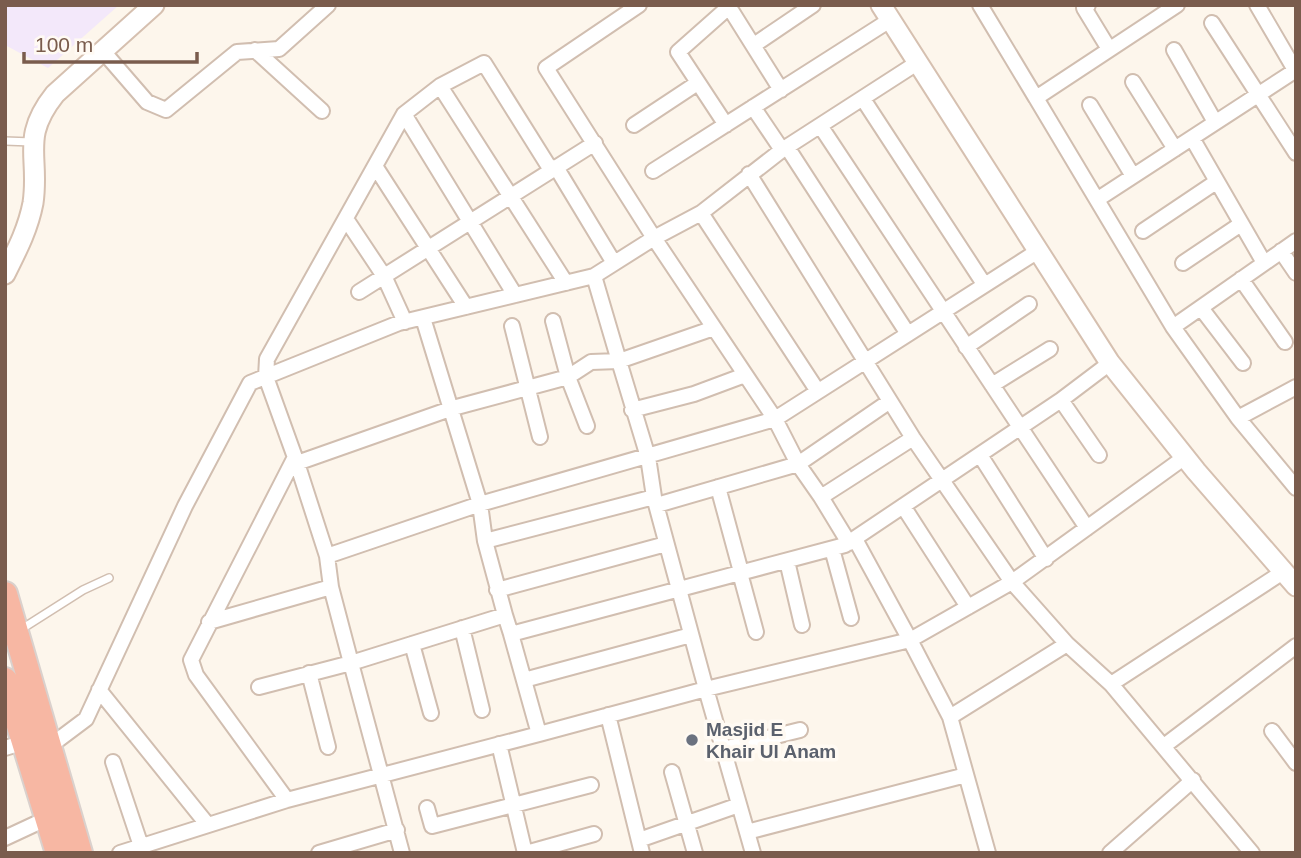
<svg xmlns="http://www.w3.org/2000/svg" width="1301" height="858" font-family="Arial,sans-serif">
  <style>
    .education { fill: #f3e8fa }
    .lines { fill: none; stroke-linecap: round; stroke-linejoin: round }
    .lane-casing { stroke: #d1beb0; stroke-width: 10 }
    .street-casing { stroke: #d1beb0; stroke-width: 18 }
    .secondary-casing { stroke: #d6c0b0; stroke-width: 23 }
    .highway-casing { stroke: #dad1cd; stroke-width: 28 }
    .lane { stroke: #fff; stroke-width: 7 }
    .street { stroke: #fff; stroke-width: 14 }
    .secondary { stroke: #fff; stroke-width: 19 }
    .highway { stroke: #f7b7a3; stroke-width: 24 }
    .worship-dot { fill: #6b7280; stroke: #fffaf3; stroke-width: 2.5 }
    .labels { text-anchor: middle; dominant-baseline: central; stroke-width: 7; stroke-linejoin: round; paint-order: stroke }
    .worship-label { font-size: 19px; font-weight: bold; fill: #5b616d; stroke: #fffaf3; text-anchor: start }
  </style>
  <rect width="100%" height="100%" fill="#fdf6ec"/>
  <path class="education" d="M5,5h114l-71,63 -43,-23z"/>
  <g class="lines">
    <defs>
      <path id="lane" d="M5,141l27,1
        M20,630l63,-40 26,-12"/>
      <path id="street" d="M639,5l-93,63 108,170 47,-25 81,-63 135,-87
        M980,5l56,93
        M1088,5l-4,3 25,41
        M1177,5l-141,93 137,229 65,91 58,70
        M1257,5l38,65
        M729,7l52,83
        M1212,23l84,130
        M754,45l59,-40
        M102,50l45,52 19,8 71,-58 42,-3 49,-44
        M255,50l67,61
        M1174,50l41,72
        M1133,82l42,67
        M440,86l126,197
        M863,99l121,185
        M1090,105l43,71
        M753,107l29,43
        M404,114l111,181
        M634,125l62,-41
        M726,125l-48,-73 53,-47
        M821,127l266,401
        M1192,138l71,123
        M787,147l121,187
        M375,166l91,141
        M556,167l58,96
        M653,171l237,-151
        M749,174l164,264 99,144 -102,58 -55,-101
        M1098,199l198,-129
        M701,213l116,177
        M346,219l38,57 21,46
        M1143,231l73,-49
        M1281,251l15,22
        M1183,263l58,-39
        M594,276l25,85 -28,1 -23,15 -115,31 -156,55 30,93 4,31 20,76 154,-48 6,19 334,-89 216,-145 49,-37
        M1241,279l44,63
        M359,292l236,-149
        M1201,308l42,55
        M423,318l57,186 5,37 20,74
        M553,321l15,56 19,49
        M512,326l28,111
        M1173,327l123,-86
        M714,328l-95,33 29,96 6,40 52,192 204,-49 40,77 38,136
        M966,347l63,-43
        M992,385l58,-36
        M1061,400l38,55
        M632,410l62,-16 51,-19
        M1238,418l58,-31
        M980,455l66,104
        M297,463l-31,-86 1,-18 137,-245 36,-28 44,-23 67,107
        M718,487l23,85
        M657,505l141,-41 92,-63
        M903,506l65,101
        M485,541l169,-44
        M849,543l-28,-46 92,-59
        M832,549l19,69
        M327,556l153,-52 295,-85 263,-168
        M787,561l15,64
        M740,573l16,59
        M497,590l169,-46
        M209,622l122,-35
        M462,628l20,82
        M511,634l28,100 167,-45 47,164
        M412,644l19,69
        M309,673l19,74
        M524,680l167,-45
        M1111,684l-44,-40 -55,-62 173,-125
        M259,687l92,-24 51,190
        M99,690l108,134
        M608,715l34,138
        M950,717l117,-73
        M1272,731l24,32
        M499,744l26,109
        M50,746l36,-27 99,-213 65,-123 149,-60 195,-47 60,-38 121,181 23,45 23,33
        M1164,746l132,-100
        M5,748l20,-6
        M723,749l77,-19
        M113,762l28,84
        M672,772l23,81
        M287,800l-91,-125 -5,-15 104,-203
        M427,808l5,18 159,-41
        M747,832l219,-57
        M5,838l43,-20
        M639,840l100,-35
        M120,853l167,-53 252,-66
        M319,853l78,-23
        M526,853l68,-19
        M1110,853l83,-73
        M1252,853l-141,-169 172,-112"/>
      <path id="secondary" d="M881,5l229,358 86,108 100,115
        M5,274c12,-24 23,-45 28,-71 7,-47 -13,-65 22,-109l99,-89"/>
      <path id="highway" d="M5,594l75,259
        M5,680l53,173"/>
    </defs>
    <use href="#lane" class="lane-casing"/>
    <use href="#street" class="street-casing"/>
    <use href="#secondary" class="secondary-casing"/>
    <use href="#highway" class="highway-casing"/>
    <use href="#lane" class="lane"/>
    <use href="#street" class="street"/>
    <use href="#secondary" class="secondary"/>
    <use href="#highway" class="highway"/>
  </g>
  <circle class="worship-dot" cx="692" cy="740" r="7"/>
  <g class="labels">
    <g class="worship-label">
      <text x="706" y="729">Masjid E<tspan x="706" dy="22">Khair Ul Anam</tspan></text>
    </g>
  </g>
  <rect width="1301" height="858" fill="none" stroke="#7a5c4d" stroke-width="14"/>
  <path d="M24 52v10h173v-10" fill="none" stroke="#7a5c4d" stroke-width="3.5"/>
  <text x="35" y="52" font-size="21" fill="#7a5c4d" stroke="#fffaf3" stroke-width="5" paint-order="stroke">100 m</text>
</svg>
